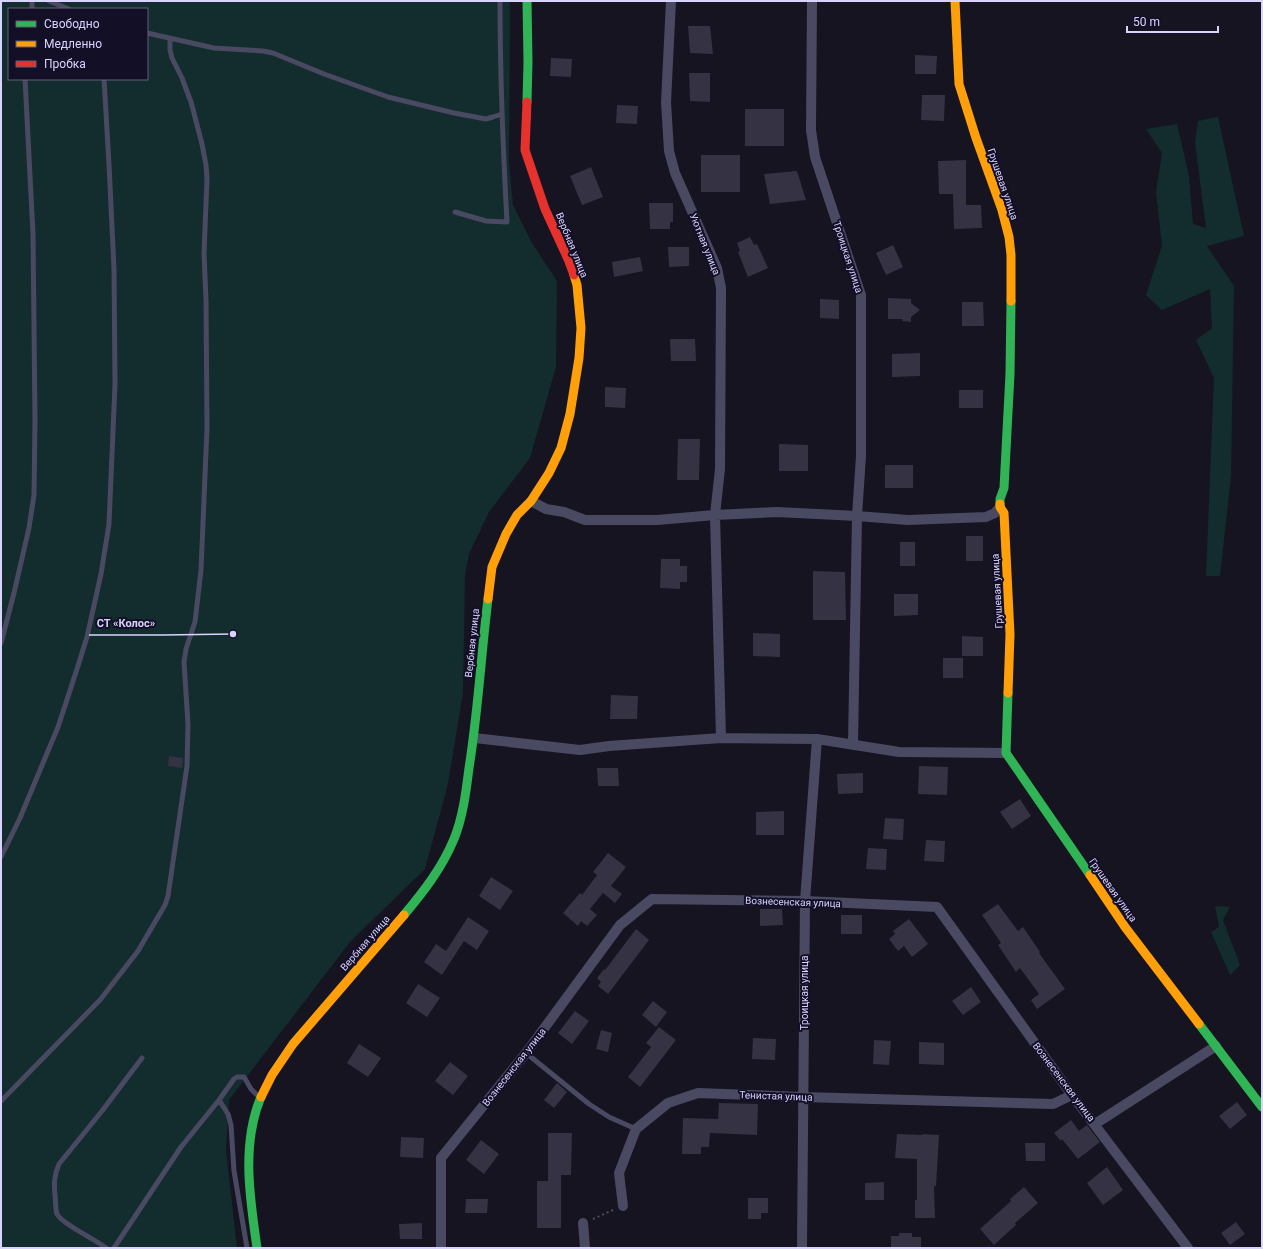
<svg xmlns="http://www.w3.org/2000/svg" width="1263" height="1249" font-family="Roboto,sans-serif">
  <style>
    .green { fill: #132c2d; fill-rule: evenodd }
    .building { fill: #343243 }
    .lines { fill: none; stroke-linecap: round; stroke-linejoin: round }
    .path { stroke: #44505f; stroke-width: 2; stroke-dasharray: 2 3; stroke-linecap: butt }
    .lane { stroke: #4a4962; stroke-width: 5 }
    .street { stroke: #4a4962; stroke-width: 10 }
    .fast { stroke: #30b455; stroke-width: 9 }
    .slow { stroke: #ff9f0a; stroke-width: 9 }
    .jam { stroke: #e5322d; stroke-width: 9 }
    .labels { text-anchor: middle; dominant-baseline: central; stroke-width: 4; stroke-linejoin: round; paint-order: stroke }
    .street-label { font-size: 10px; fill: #d9d4ff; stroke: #130f26 }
    .leader { fill: none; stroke: #d9d4ff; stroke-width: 1.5 }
    .callout-dot { fill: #d9d4ff; stroke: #130f26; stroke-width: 1.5 }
    .callout-label { font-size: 11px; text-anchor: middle; font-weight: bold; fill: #d9d4ff; stroke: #130f26; stroke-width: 4; stroke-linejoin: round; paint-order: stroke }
  </style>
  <rect width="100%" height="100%" fill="#161421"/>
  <path class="green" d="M1,1h509l-1,161 4,43 19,38 25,38 -1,86 -26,91 -41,54 -20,42 -4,21 -2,118 -15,91 -23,85 -75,73 -121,158 -3,50 11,98h-236zM9,9h138v70h-138z
    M1218,117l26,119 -37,10 27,40 -3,190 -11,100h-14l8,-198 -18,-38 16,-12 -2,-39 -48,21 -16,-15 16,-49 -6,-54 6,-39 -16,-24 31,-5 12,52 4,48 13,4 -11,-86 3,-21z
    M1215,906l15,1 -7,13 17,45 -10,10 -19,-43 8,-5z"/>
  <path class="building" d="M688,26h22l3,28 -23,-1z
    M915,55l22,1 -1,18h-21z
    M551,58l21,1 -1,18 -21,-1z
    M689,73h21v29l-20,-1z
    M922,95h23l-1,26 -23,-1z
    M617,105l21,1 -1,18 -21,-1z
    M745,109h39v37h-39z
    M701,155h39v37h-39z
    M966,160v45h15l1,23 -28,1 -1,-35h-14l-1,-33z
    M591,167l12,30 -21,8 -12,-29z
    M797,171l9,29 -36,4 -6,-30z
    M649,203h24v19h-3v7h-20z
    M750,237l4,8 3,-1 11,24 -20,9 -10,-25 2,-1 -3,-8z
    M893,245l10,22 -17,8 -10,-22z
    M668,247h21v19l-20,1z
    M640,257l3,14 -29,6 -2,-15z
    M888,298l23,1v4l9,7 -9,7v5l-9,-1v-2h-14z
    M820,299l19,1v19l-19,-1z
    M962,302h21l1,24h-22z
    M670,339h25l1,22h-25z
    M920,353v23l-28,1v-23z
    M605,387l21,1 -1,20 -20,-1z
    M959,390h24v18h-24z
    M678,439h22l-1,41h-22z
    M779,444l29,1v26h-29z
    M885,465h28v23h-28z
    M966,536h17v25h-17z
    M900,542h15v24h-15z
    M661,559h19v7h7v16h-7v7l-20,-1z
    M813,571l32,1 1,48h-33z
    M894,594h24v21l-24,1z
    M753,633l27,1v23l-27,-1z
    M962,636l21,1v19h-21z
    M943,658h20v20h-20z
    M611,695l27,1 -1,23h-27z
    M169,756l14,2 -1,10 -14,-2z
    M919,766l29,1 -1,28 -29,-1z
    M597,768h21l1,18h-21z
    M863,773v20l-25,1 -1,-20z
    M1020,799l11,17 -19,13 -12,-17z
    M784,811v24h-28v-23z
    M885,818l19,1 -1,21 -20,-1z
    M926,840l19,1 -1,21 -20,-1z
    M868,848l19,1 -1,21 -20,-1z
    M608,853l18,14 -15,19 11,8 -7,9 -12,-10 -13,16 7,6 -10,11 -6,-5 -3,5 -15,-13 17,-20 2,2 15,-20 -4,-3z
    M491,877l22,14 -13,19 -21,-14z
    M998,904l20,27 5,-4 17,25 -1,1 26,36 -28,20 -6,-9 8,-6 -19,-26 -4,4 -18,-27 3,-2 -19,-28z
    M760,909h22l1,16 -23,1z
    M841,915h21v19h-21z
    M468,917l21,14 -12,19 -13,-9 -22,34 -18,-13 12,-18 10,7z
    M909,919l19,25 -16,13 -8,-11 -6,5 -9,-12 6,-5 -2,-3z
    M636,929l13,11 -41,54 -10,-8 3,-4 -4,-4 7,-9 1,1z
    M418,984l22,14 -13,19 -21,-14z
    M971,987l10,15 -18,13 -11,-14z
    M653,1001l14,11 -11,15 -14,-12z
    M575,1011l14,10 -17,23 -14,-11z
    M659,1027l17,13 -36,47 -12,-10 23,-30 -5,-4z
    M601,1030l11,3 -4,19 -12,-3z
    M753,1038l23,1 -1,21 -23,-1z
    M874,1040l17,1 -2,24 -16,-1z
    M919,1042l25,1v22l-25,-1z
    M359,1044l22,14 -13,19 -21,-14z
    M450,1062l18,14 -15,19 -18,-14z
    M557,1083l10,9 -13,16 -10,-8z
    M1237,1102l10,13 -17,14 -11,-13z
    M719,1103l39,1 -1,31 -47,-2 -1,14h-8v7h-19l1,-36 35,1z
    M1071,1120l8,11 8,-6 13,17 -22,17 -16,-20 -1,2 -7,-8z
    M548,1133h24l-1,42h-10v53h-24v-47h11z
    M897,1134l25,1v-1l17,1 -3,51h-2l1,32h-20v-18h2v-41l-22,-1z
    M401,1137l23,1 -1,20 -23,-1z
    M481,1140l18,14 -15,20 -18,-14z
    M1025,1143h20v18h-19z
    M1107,1167l16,23 -20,15 -16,-22z
    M884,1182v18h-19v-17z
    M1024,1187l14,16 -23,20 1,2 -22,20 -14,-16 31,-28 -1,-2z
    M748,1198h20v15h-7v6h-13z
    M466,1199h22l-1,14h-22z
    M1236,1222l9,12 -15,11 -9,-12z
    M422,1223v16h-22l-1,-15z
    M899,1233h13v4h9v11h-30v-12h8z"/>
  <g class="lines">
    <path class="path" d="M593,1219l20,-9"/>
    <path class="lane" d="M32,1v8
      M49,1l20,8
      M147,33l67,15 49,3 10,2 51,21 64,23 66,16 32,6 7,-2 9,-3
      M455,212l31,9 21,1c-4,-73 -7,-147 -7,-221
      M1,643l13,-50 15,-65 5,-33 1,-75 -2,-186 -8,-155
      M1,857l19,-39 38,-91 19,-58 10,-32 14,-63 8,-50 6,-140 -1,-115 -5,-105 -5,-85
      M526,1053l63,51 20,13 27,12
      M219,1100l9,14 3,11 3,46 13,77
      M1,1101l99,-101 38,-49 27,-46 3,-9 19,-130 1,-42 -4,-62 2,-13 9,-27 6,-52 6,-142 -1,-128 -2,-47 3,-74 -1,-14 -4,-21 -11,-42 -9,-24 -10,-20 -2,-8v-11
      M106,1248c-11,-9 -44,-24 -49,-34 -2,-6 -1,-13 -2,-19 -1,-11 -1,-20 4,-31l43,-53 40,-53
      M114,1248l67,-101 38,-47 15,-21 3,-2h7l7,12 9,9"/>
    <path class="street" d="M671,1l-5,101 3,49 6,22 42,95 4,20 -1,181 -5,46 62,-3 80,4 51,4 78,-3 9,-4 5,-6
      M812,1l-1,129 4,27 46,138v161l-4,60 -4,227
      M531,501l15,8 18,3 21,8h72l58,-5 6,223
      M474,738l106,12 29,-4 112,-8 96,1 82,13 107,1
      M1095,1124l121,-78
      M623,1206l-4,-33 17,-44 32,-26 30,-10 105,4 250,7 19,-9
      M583,1223l2,25
      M441,1248v-90l85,-105 94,-128 32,-26 153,2 132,6 135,188 116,153
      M802,1248l3,-347 12,-162"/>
    <path class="fast" d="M527,102l1,-40 -1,-61
      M1000,504v-5l4,-11 6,-114 1,-73
      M1008,693l-2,60 84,122
      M404,915c20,-24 38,-47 50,-76 9,-22 12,-47 15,-71 9,-56 12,-112 19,-169
      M1199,1024l63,83
      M257,1248c-7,-49 -16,-104 4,-151"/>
    <path class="slow" d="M955,1l4,83 17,54 26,72 7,27 2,18v46
      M1000,504v3l4,6 6,121 -2,59
      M488,599l4,-32 14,-33 11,-19 14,-14 18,-28 12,-25 9,-34 9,-56 2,-30 -4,-43 -3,-10
      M1090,875l35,52 74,97
      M261,1097l11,-22 21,-31 111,-129"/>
    <path class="jam" d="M527,102l-2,48 20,59 23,50 6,16"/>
  </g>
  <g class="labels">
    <g class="street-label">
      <text transform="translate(1003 184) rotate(71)">Грушевая улица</text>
      <text transform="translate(705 244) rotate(68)">Уютная улица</text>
      <text transform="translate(572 245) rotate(68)">Вербная улица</text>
      <text transform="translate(848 257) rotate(72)">Троицкая улица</text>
      <text transform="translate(997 591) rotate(-93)">Грушевая улица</text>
      <text transform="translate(472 643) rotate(-84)">Вербная улица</text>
      <text transform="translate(1113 890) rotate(55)">Грушевая улица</text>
      <text transform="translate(793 902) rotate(2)">Вознесенская улица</text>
      <text transform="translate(365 943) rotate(-49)">Вербная улица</text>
      <text transform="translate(804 993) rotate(-90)">Троицкая улица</text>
      <text transform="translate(514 1067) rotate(-52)">Вознесенская улица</text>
      <text transform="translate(1064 1082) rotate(53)">Вознесенская улица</text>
      <text transform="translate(776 1096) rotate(2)">Тенистая улица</text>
    </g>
  </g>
  <path class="leader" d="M233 634L163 635H89"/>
  <circle class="callout-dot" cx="233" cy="634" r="4"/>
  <g class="callout-label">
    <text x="126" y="627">СТ «Колос»</text>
  </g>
  <rect width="1263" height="1249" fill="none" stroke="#d9d4ff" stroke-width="4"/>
  <rect x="8" y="8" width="140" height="72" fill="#130f26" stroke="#625e7d"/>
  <rect x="16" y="21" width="20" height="6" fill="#30b455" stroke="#625e7d"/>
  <text x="44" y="28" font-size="12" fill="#d9d4ff">Свободно</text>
  <rect x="16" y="41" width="20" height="6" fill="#ff9f0a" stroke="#625e7d"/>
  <text x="44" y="48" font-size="12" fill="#d9d4ff">Медленно</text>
  <rect x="16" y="61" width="20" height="6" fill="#e5322d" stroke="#625e7d"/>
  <text x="44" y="68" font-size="12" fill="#d9d4ff">Пробка</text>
  <path d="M1127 26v6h91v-6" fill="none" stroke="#d9d4ff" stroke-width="2"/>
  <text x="1133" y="26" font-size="12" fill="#d9d4ff" stroke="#130f26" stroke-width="3" paint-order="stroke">50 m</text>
</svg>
